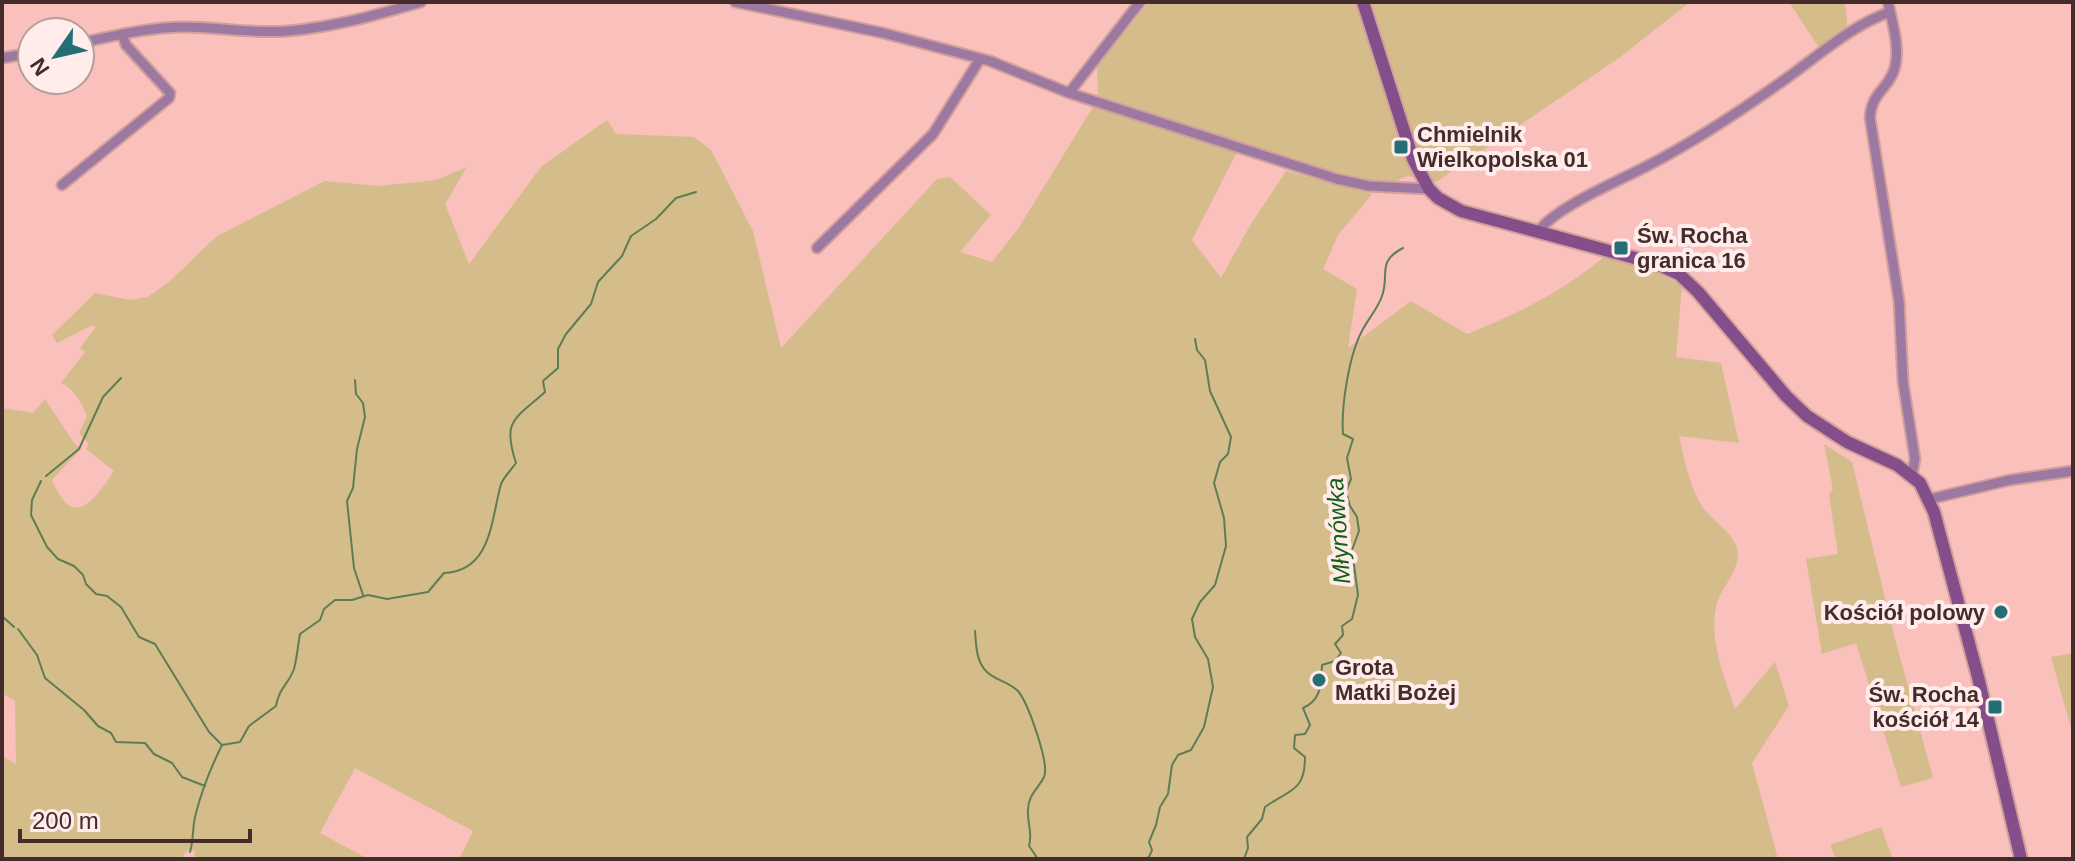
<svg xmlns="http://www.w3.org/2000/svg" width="2075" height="861" font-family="Arial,sans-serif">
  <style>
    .green { fill: #d5bc8b }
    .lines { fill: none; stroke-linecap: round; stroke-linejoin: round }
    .stream { stroke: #5e7d56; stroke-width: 2 }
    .street-casing { stroke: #d19f9c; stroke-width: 13 }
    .secondary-casing { stroke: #d19f9c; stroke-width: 16 }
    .street { stroke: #9d79a1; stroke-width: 9 }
    .secondary { stroke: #834e89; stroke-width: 12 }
    .poi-dot { fill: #246e75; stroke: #ffeceb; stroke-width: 3 }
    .labels { text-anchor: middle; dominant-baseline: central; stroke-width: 8; stroke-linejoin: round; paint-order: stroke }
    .poi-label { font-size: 22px; font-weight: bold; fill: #432c2b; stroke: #ffeceb; text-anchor: start }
    .water-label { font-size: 24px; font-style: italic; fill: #136016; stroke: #ffeceb }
  </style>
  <rect width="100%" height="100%" fill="#f9c0bc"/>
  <path class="green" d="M1149,2h541l-71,56 -183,124 -28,-6 -17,7 -28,-3 -78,-23 -187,-62 -1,-28z
    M1789,2h56l3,29 -28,18z
    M1093,107l145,43 -46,90 29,38 30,-54 35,-53 86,23 -34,41 -15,34 34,20 -9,59 63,-47 56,33c50,-20 95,-42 137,-77l49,13 29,16 -6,71 45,6 18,80 -60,-7c5,21 9,45 20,65 9,19 33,28 38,48 5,20 -17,39 -21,58 -7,35 8,69 19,102l40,-47 14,44 -37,57 26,96h-1319l14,-28 -118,-63 -35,65 48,26h-173l-1,-9 -7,1 -6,8h-179v-103l14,8 -1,-63 -13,-8v-285l31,5 12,-14 29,44 7,6 -29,31c21,51 42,21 62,-9l-28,-22 3,-5 -10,-11 8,-16c-6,-15 -11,-27 -26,-34l24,-31 -5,-4 16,-21 -3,-2 -36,18 -5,-8 43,-42 35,7 18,-3 22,-16 47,-45 108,-55 54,5 57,-6 31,-13 -22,37 24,60 72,-97 66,-47 9,14 78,3 17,13 42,81 28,117 156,-169 13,-2 41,38 -31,37 32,10 26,-33z
    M1824,444l28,18 43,177 38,139 -32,9 -45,-144 -34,11 -16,-95 32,-5 -9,-59 4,-6z
    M2073,653v82l-22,-78z
    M1881,827l12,32h-57l-6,-14z"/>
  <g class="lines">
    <path class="stream" d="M355,380l1,14 7,9 2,14 -8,32 -4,39 -6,13 7,67 9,27
      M46,476l33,-27 24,-52 18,-19
      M41,481l-9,19 -1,15 16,32 11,12 16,7 9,9 3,9 10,10 11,2 14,11 18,30 16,7 54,88 13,13
      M2,616l12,11
      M18,629l19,26 8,23 39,32 14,16 13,7 5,9 29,1 9,11 18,9 10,14 23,9
      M975,631c1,13 1,31 12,41 8,8 22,10 31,19 10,12 32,73 26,86 -6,12 -16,18 -16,33 -1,14 5,22 1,36l9,13
      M190,852c4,-13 2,-26 6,-39 6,-23 15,-46 26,-68l18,-3 9,-16 27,-20c3,-18 12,-21 18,-37 3,-11 4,-24 6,-35l20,-14 4,-11 11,-9h17l16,-5 19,4 41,-7 16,-19c48,-2 47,-54 57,-89 3,-7 10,-14 15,-21 -14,-43 -2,-43 29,-71l-2,-11 15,-13v-19l8,-15 25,-30 7,-22 24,-26 9,-20 25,-17 20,-21 20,-6
      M1145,859l4,-2 3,-7 -3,-8 7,-17 4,-18 8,-13 4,-29 6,-10 13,-5 13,-23 9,-40 -5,-28 -13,-22 -3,-18 8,-17 15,-17 11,-39 -2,-28 -10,-35 6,-21 8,-8 3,-17 -21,-46 -5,-31 -8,-10 -2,-11
      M1244,859l4,-11 -1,-11 15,-18 3,-12c25,-18 40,-15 40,-50l-11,-9 1,-13 10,-1 5,-9 -7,-17c19,-8 18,-25 19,-43l13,-4 6,-8 -6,-9 8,-9 -1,-9 10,-7 6,-24 -6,-45 7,-19 -2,-14 -7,-11 -4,-15 5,-12 -4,-21 6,-19 -10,-5c-2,-28 6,-80 20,-105 6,-11 15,-21 19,-33 8,-22 -6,-34 21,-48"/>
    <defs>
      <path id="street" d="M735,2l148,31 107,28 79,32 268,86 32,7 60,3
        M1888,2c4,20 12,44 7,65 -5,21 -24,25 -25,51l29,183 4,81 12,77 -3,16
        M80,43c34,-7 69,-16 104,-16 34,0 70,7 104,4 46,-4 89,-16 133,-29
        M2,58l30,-5
        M1069,93l71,-91
        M62,185l107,-87 1,-5 -44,-48 -4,-11
        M1538,232c17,-25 81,-51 109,-66 49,-25 95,-56 140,-88 32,-23 65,-53 103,-66
        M817,248l116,-114 47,-75
        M1930,499l80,-19 63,-9"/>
      <path id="secondary" d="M1363,2l50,157 16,30 9,9 23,13 196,53 22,10 19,18 88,104 21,20 40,26 50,23 23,18 14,29 44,165 43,182"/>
    </defs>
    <use href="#street" class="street-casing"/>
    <use href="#secondary" class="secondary-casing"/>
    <use href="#street" class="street"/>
    <use href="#secondary" class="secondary"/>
  </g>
  <g class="poi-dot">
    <rect x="1393" y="139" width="16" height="16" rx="4"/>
    <rect x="1613" y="240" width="16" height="16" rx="4"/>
    <circle cx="2001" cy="612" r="8"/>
    <circle cx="1319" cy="680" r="8"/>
    <rect x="1987" y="699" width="16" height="16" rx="4"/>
  </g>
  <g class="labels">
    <g class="poi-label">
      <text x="1417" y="134">Chmielnik<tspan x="1417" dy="25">Wielkopolska 01</tspan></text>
      <text x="1637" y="235">Św. Rocha<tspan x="1637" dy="25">granica 16</tspan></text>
      <text x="1985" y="612" text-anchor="end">Kościół polowy</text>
      <text x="1335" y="667">Grota<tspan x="1335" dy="25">Matki Bożej</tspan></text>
      <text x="1979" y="694" text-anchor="end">Św. Rocha<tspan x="1979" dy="25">kościół 14</tspan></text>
    </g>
    <g class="water-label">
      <text transform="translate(1338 531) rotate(-94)">Młynówka</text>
    </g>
  </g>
  <rect width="2075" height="861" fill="none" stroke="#432c2b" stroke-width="8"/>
  <g transform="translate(56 56) rotate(236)"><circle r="38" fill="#ffeceb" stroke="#b49f9e" stroke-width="2"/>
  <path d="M0-6L14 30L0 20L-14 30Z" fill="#246e75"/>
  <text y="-12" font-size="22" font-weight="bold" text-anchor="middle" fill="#432c2b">N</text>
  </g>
  <path d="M20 829v12h230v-12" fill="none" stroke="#432c2b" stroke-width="4"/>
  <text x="32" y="829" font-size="24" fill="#432c2b" stroke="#ffeceb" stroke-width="6" paint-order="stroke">200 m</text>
</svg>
